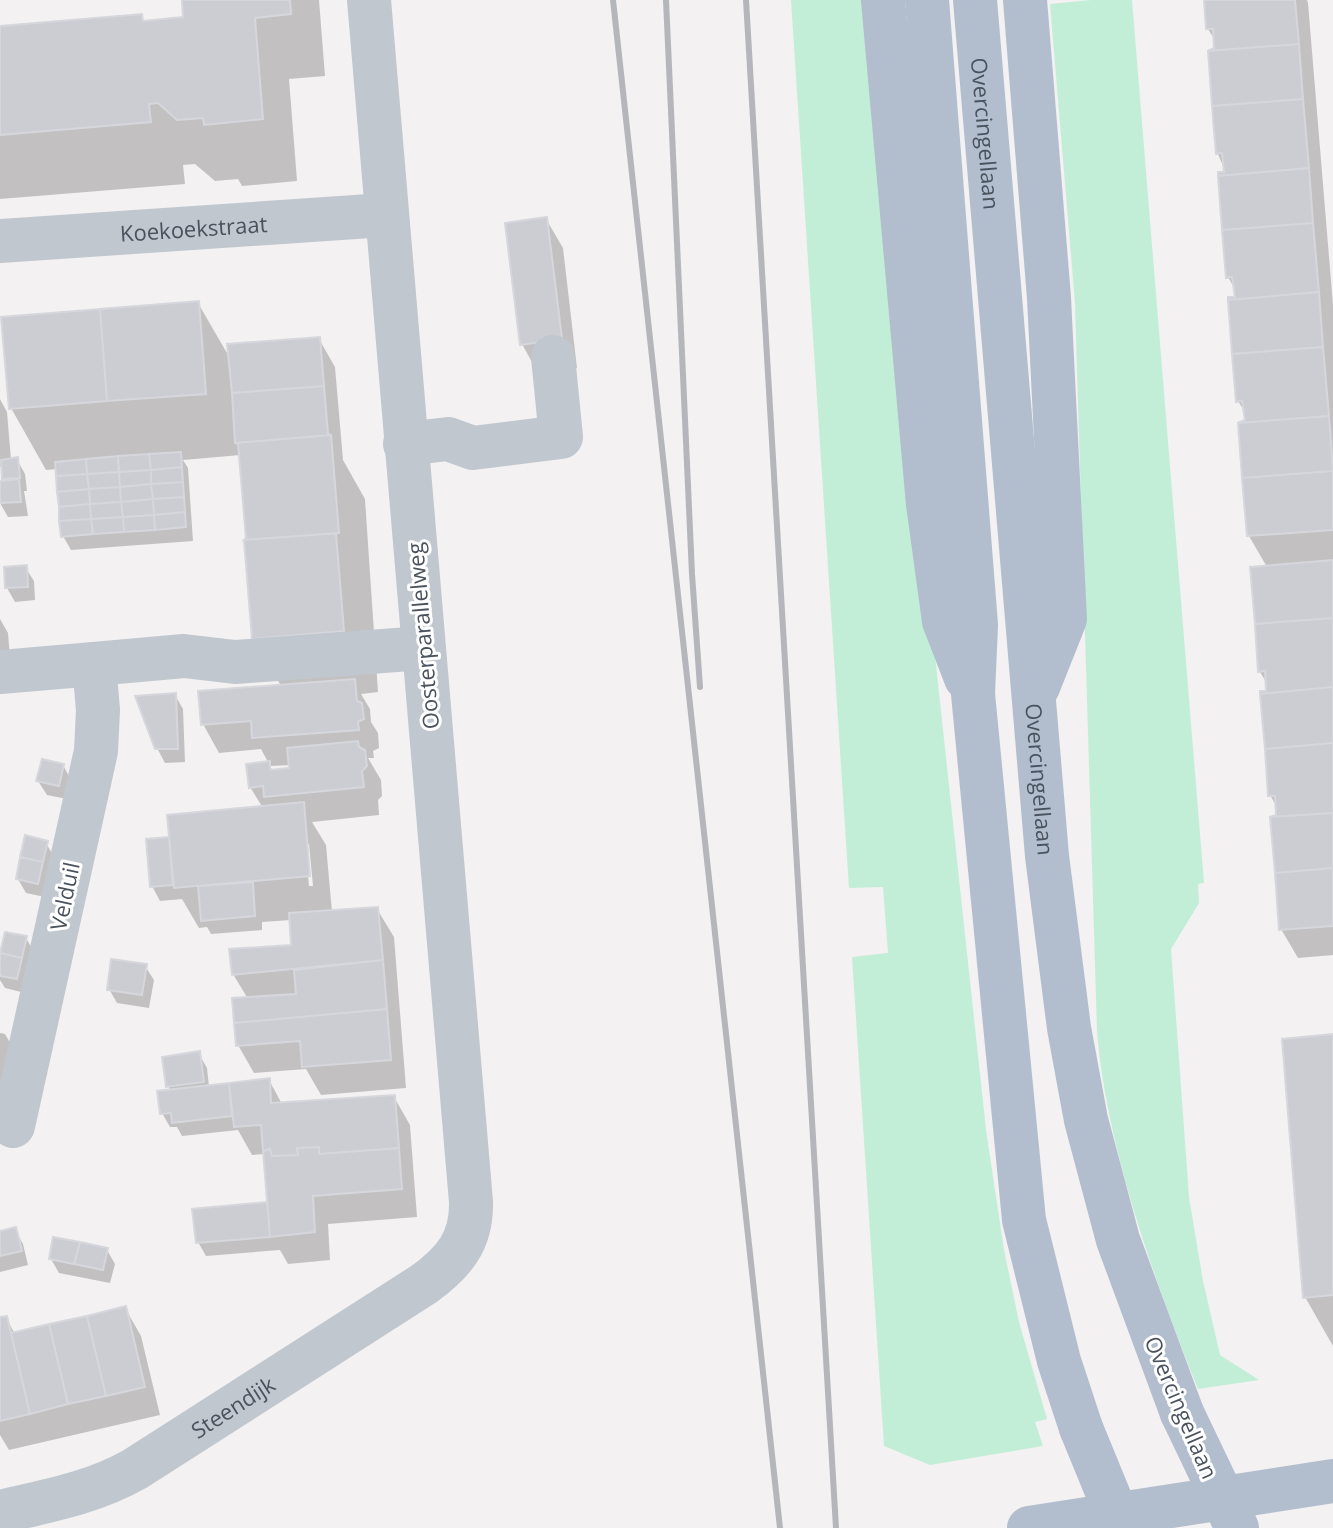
<svg xmlns="http://www.w3.org/2000/svg" width="1333" height="1528" font-family="'Open Sans',sans-serif">
  <style>
    .green { fill: #c2eed7 }
    .shadow { fill: #0003; fill-rule: evenodd }
    .building { fill: #cbcdd3; stroke: #d5d7dc; stroke-width: 2 }
    .lines { fill: none; stroke-linecap: round; stroke-linejoin: round }
    .minor { stroke: #c0c7cf; stroke-width: 44 }
    .major { stroke: #b2bece; stroke-width: 44 }
    .rail { stroke: #b4b6bb; stroke-width: 6 }
    .major-bridge { stroke: #b2bece; stroke-width: 44 }
    .labels { text-anchor: middle; dominant-baseline: central; stroke-width: 6; stroke-linejoin: round; paint-order: stroke }
    .street-label { font-size: 22px; fill: #4a525e; stroke: #fff }
  </style>
  <rect width="100%" height="100%" fill="#f3f1f1"/>
  <path class="green" d="M791,0h77l66,646 52,484 18,120 15,72 28,97 -12,3 8,24 -113,19 -46,-19 -32,-489 36,-4 -5,-66 -34,1z
    M1091,0h41l72,883 -6,1 1,19 -28,46 18,248 14,84 17,74 39,25 -61,9c-43,-107 -92,-243 -101,-358l-22,-728 -25,-299z"/>
  <path class="shadow" d="M184,0h135l6,76 -36,3 8,102 -55,5 -4,-7 -23,2 -20,-17 -12,1 2,19 -185,15v-171l141,-12 4,7 40,-4z
    M1206,0h101l1,3 25,302v650l-35,3 -17,-29 -3,-120 -8,-14 -2,-110 -8,-13 7,-105 -18,-31 -3,-122 -8,-13 -1,-102 -1,-8 -8,-14 -2,-104 -8,-19 -2,-112 -8,-13z
    M546,219l17,29 14,120 -39,5 -16,-29z
    M198,303l33,57 88,-21 16,28 8,93 22,39 13,193 -17,2 9,15 1,13 7,11 1,15 -6,3 1,7h-6l13,22 1,16 -4,4 1,15 -67,7 14,23 6,67 45,-3 17,28 12,151 -85,7 -15,-26 -52,4 -16,-28 10,-46 -15,-25 61,-27 -3,-27 -29,2v8l-51,4 -4,-7 -8,1 -17,-29 -22,2 -8,-15 -4,-45 23,-2 92,-31 -13,-21 19,-23 -8,-15 -42,4 -16,-29 78,-38 -27,-48 -13,-183 -58,5 5,8 5,73 -122,9 -8,-14 -5,-67 -12,1 -35,-62zM291,765v5l-18,1 -3,-5zM305,844h4l4,42h-4z
    M0,399l7,13 4,48h6l8,14 2,17h-3l4,25 -20,1 -8,-14v-20l4,-1 -1,-15h-3z
    M25,567l9,14 1,19 -20,2 -8,-14z
    M0,619l8,14 4,51 -12,1z
    M175,695l8,14 2,53 -20,1 -8,-15z
    M63,765l8,15 -4,19 -20,-4 -9,-14z
    M46,843l8,14 -9,40 -19,-4 -8,-14z
    M26,938l8,14 -9,41 -20,-5 -5,-8v-19z
    M145,966l9,14 -5,28 -32,-5 -8,-14z
    M0,1033l5,1 8,14 -13,39z
    M1333,1036v310l-28,-49z
    M199,1054l8,14 2,19 60,-7 13,24 112,-7 16,28 7,92 -89,7 2,36 -42,4 -8,-14 -74,6 -8,-14 68,-38 4,7 -5,-57 -13,1 -14,-25 -56,6 -5,-9h-7l-8,-14 9,-22 -3,-5z
    M15,1230l8,14 5,21 -28,7v-39z
    M107,1250l8,14 -5,19 -51,-10 -8,-14z
    M125,1308l16,28 19,79 -151,35 -9,-15v-115l6,-2 9,16z"/>
  <path class="building" d="M182,0h108l1,14 -36,4 8,101 -59,6 -1,-7 -26,2 -19,-17 -9,1 2,18 -151,13v-109l142,-12 1,7 40,-4z
    M1204,0h91l4,44 -91,7 6,-3 -1,-19h-7z
    M1299,44l4,55 -91,7 -4,-55z
    M1303,99l6,69 -91,8v-4h6l-2,-19 -6,1 -4,-48z
    M1309,168l4,55 -91,7 -4,-54z
    M547,217l15,122 -42,6 -15,-122z
    M1313,223l6,69 -91,8v-3h7l-3,-20 -6,1 -4,-48z
    M1319,292l4,55 -91,7 -4,-54z
    M199,301l7,93 -99,7 -7,-92z
    M100,309l7,92 -98,8 -8,-92z
    M320,337l4,49 -92,7 -5,-49z
    M1323,347l6,69 -91,7 7,-3 -3,-19 -6,1 -4,-48z
    M324,386l4,48 3,1 -96,8 -3,-50z
    M1329,416l4,55 -91,7 -4,-55z
    M331,435l8,98 -95,7 2,-2 -8,-94 -3,-1z
    M181,452l1,15 -31,3 -2,-16z
    M149,454l2,16 -32,2 -1,-16z
    M118,456l1,16 -32,2 -1,-15z
    M18,457l2,21 -18,1 -1,-19z
    M86,459l1,15 -31,2 -1,-14z
    M182,467l1,15 -32,2v-14z
    M151,470v14l-31,3 -1,-15z
    M1333,471v59l-86,6 -5,-58z
    M119,472l1,15 -31,2 -2,-15z
    M87,474l2,15 -32,3 -1,-16z
    M19,479l2,23 -21,1v-22z
    M183,482l1,15 -31,2 -2,-15z
    M151,484l2,15 -32,3 -1,-15z
    M120,487l1,15 -31,2 -1,-15z
    M89,489l1,15 -31,3 -2,-15z
    M184,497l1,15 -31,3 -1,-16z
    M153,499l1,16 -31,2 -2,-15z
    M121,502l2,15 -32,2 -1,-15z
    M90,504l1,15 -32,2v-14z
    M185,512l1,15 -31,3 -1,-15z
    M154,515l1,15 -31,2 -1,-15z
    M123,517l1,15 -31,2 -2,-15z
    M91,519l2,15 -32,3 -2,-16z
    M339,533l-3,1 8,97 -92,8 -8,-99z
    M1333,560v58l-78,6 -5,-57z
    M27,565l1,22 -23,1 -1,-21z
    M1333,618v69l-73,7v-3h6l-1,-20 -7,1 -3,-48z
    M355,679l2,22 5,2 2,16 -6,3 1,8 -107,8 -1,-17 -50,4 -3,-34z
    M1333,687v56l-68,6 -5,-55z
    M176,693l2,56h-23l-20,-53z
    M358,741l1,6 6,3 2,16 -5,5 2,16 -100,10 -1,-11 -14,2 -3,-24 24,-3v9l19,-2 -2,-20z
    M1333,743v70l-63,4 6,-2 -1,-19h-7l-3,-47z
    M42,759l22,5 -5,22 -23,-5z
    M304,802l6,74 -136,12 -7,-73z
    M1333,813v55l-58,5 -5,-56z
    M25,835l23,6 -5,21 -23,-5z
    M169,837l4,48 -23,2 -4,-48z
    M20,857l23,5 -5,22 -22,-5z
    M1333,868v58l-54,4 -4,-57z
    M253,882l2,34 -54,5 -3,-35z
    M378,907l5,53 -151,15 -3,-26 62,-4 -2,-32z
    M5,932l22,4 -5,22 -22,-5z
    M0,953l22,5 -5,21 -17,-3z
    M111,959l36,5 -5,31 -35,-5z
    M383,960l4,49 -153,14 -2,-25 64,-4 -2,-24z
    M387,1009l4,51 -89,7 -2,-26 -64,5 -2,-23z
    M1333,1034v261l-30,3 -21,-259z
    M200,1051l4,31 -38,5 -4,-30z
    M270,1078l1,25 124,-8 4,53 -80,6v-7l-22,1 1,7 -26,1 -2,-7 -7,2 -2,-26 -27,2 -5,-44z
    M229,1083l3,33 -60,7 -1,-10 -11,1 -3,-23z
    M319,1147v7l80,-6 3,41 -89,7 2,36 -45,5 -7,-86 7,-2 2,7 26,-1 -1,-7z
    M267,1202l3,35 -74,6 -4,-34z
    M16,1227l6,24 -22,5v-25z
    M53,1237l27,5 -6,22 -25,-5z
    M80,1242l28,6 -5,22 -29,-6z
    M126,1306l19,81 -39,9 -19,-80z
    M7,1316l23,98 -30,7v-104z
    M87,1316l19,80 -38,8 -19,-80z
    M49,1324l19,80 -38,10 -19,-81z"/>
  <g class="lines">
    <g class="minor">
      <path id="s1" d="M0,241l385,-26"/>
      <path d="M405,444l43,-5 25,9 88,-11 -8,-80"/>
      <path d="M94,664l90,-8 51,6 188,-14"/>
      <path d="M0,672l94,-8 4,46 -2,41 -83,375"/>
      <path id="s2" d="M0,1512c47,-11 93,-19 135,-43l289,-185c30,-22 48,-43 47,-82l-102,-1202"/>
    </g>
    <g class="major">
      <path d="M883,0l45,504 16,117 22,57"/>
      <path d="M927,0l49,625 -3,69 51,526 35,141 22,67"/>
      <path id="s3" d="M975,0l72,856 22,172 17,92 32,120 64,173"/>
      <path d="M1025,0l24,298 16,321 -27,68"/>
      <path d="M1029,1528l304,-47"/>
    </g>
    <path class="rail" d="M613,0l167,1528
      M666,0l26,574 8,113
      M746,0l90,1528"/>
    <path class="major-bridge" d="M1182,1413l55,115
      M1081,1428l41,100"/>
  </g>
  <g class="labels">
    <g class="street-label">
      <text stroke="none"><textPath href="#s3" startOffset="134">Overcingellaan</textPath></text>
      <text stroke="none"><textPath href="#s1" startOffset="194">Koekoekstraat</textPath></text>
      <text transform="translate(422 636) rotate(-95)">Oosterparallelweg</text>
      <text stroke="none"><textPath href="#s3" startOffset="782">Overcingellaan</textPath></text>
      <text transform="translate(64 896) rotate(-78)">Velduil</text>
      <text stroke="none"><textPath href="#s2" startOffset="258">Steendijk</textPath></text>
      <text transform="translate(1182 1407) rotate(67)">Overcingellaan</text>
    </g>
  </g>
</svg>
